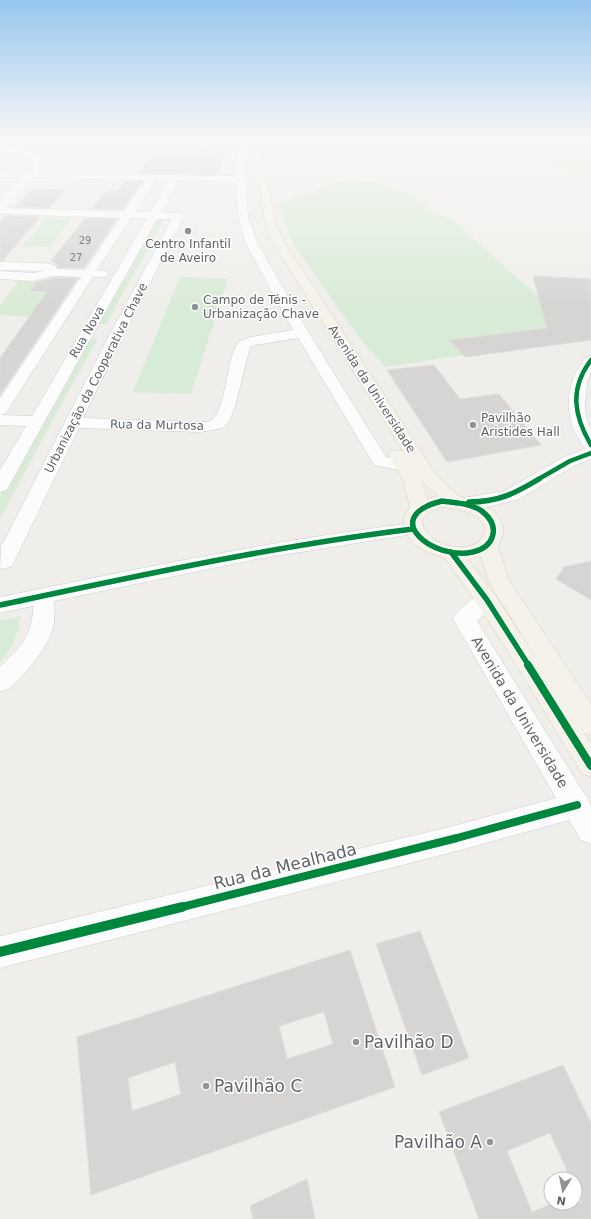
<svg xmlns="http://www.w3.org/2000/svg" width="591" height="1219" font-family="'DejaVu Sans',sans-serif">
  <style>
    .green { fill: #d8ebd6 }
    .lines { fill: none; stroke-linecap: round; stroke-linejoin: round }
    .stream { stroke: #bfe0f9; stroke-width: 2.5 }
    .building { fill: #d6d5d3; stroke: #deddd9; fill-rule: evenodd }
    .minor-casing { stroke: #cbcccc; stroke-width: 1 }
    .major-casing { stroke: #d7ceb8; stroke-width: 1 }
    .minor { fill: #fdfcfc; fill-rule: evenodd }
    .major { fill: #f4f2e9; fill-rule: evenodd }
    .cycleway-far3-casing { stroke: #fff; stroke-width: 6 }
    .cycleway-far2-casing { stroke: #fff; stroke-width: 8 }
    .cycleway-far1-casing { stroke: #fff; stroke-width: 10 }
    .cycleway-casing { stroke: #fff; stroke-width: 12 }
    .cycleway-far3 { stroke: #00873e; stroke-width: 4.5 }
    .cycleway-far2 { stroke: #00873e; stroke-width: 5.5 }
    .cycleway-far1 { stroke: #00873e; stroke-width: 8 }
    .cycleway { stroke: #00873e; stroke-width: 10 }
    .poi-dot { fill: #919496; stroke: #fff; stroke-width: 1.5 }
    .labels { text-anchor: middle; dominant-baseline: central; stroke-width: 3; stroke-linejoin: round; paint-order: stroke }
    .far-number-label { font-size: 10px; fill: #7e8184 }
    .far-poi-label { font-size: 12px; fill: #5f6368; stroke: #fff; text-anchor: start }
    .far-street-label { font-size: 12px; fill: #5f6368; stroke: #fff }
    .street-label { font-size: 14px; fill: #5f6368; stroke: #fff }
    .near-street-label { font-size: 17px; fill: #5f6368; stroke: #fff }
    .near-poi-label { font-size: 17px; fill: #5f6368; stroke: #fff; text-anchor: start }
  </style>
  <rect width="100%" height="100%" fill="#efeeea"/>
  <path class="green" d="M524,143l21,6 10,5 36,8v14l-8,-1 -22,-9 -46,-6 -11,-7 12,-7z
    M349,180l25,3 34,10 -1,3 19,6c5,18 19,11 30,21 33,29 65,58 96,86v15l-16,14 -40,12 -111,17 -25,-29 -66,-92 -16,-42z
    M158,217h7l-59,107h-10z
    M47,218h25l-22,29 -28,-1z
    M180,277l48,2 -37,115 -58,-2z
    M19,281h18l-7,10 13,1 1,-2 5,3h-3l-8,11h3l-11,13 -30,-2v-10z
    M87,339h11l-33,58 -65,122v-23z
    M21,616c-4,18 -8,33 -21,46v-41z"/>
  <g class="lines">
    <path class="stream" d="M435,138h34"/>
  </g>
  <path class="building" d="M204,143h18l-2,6h2l-3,6h5l-7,19 -79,-1 13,-19 49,1z
    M126,181h16l-19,28h-31l14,-18h12z
    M33,189l31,1 -15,18 -34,-1z
    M6,216l34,1 -38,44h-2v-39z
    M85,218l32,1 -33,49h-26l-2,-4 -5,-3z
    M533,276l58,3v61l-126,17 -15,-17 97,-12z
    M53,278h25l-78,117v-37l47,-66 -17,-1 7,-9z
    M434,365l26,34 39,-5 42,51 -94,17 -60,-92z
    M591,561v39l-35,-21 8,-12z
    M420,931l49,127 -47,17 -46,-131z
    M350,950l45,137 -304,108 -14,-158zM324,1012l9,32 -46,15 -8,-33zM175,1062l6,32 -49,17 -4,-33z
    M563,1065l28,58v96h-112l-40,-107zM550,1133l21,46h4v8l7,16h-28l-22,9 -25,-61z
    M307,1179l8,40h-62l-3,-13z"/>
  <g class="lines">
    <defs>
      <path id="minor" d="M248,143l4,3 -8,9 4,61 10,28 51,89 77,124 23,5 3,4 -3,4 -6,1 -29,-6 -76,-127 -43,7 -5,2 -15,60 -6,14 -6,7 -22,4 -122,-4 -65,134 -3,5 -11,2 1,-22 109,-213 62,-115h-15l-148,267 -2,4 -7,2v-22l26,-44 -26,-1v-10l32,1 115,-198h-16l-34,52 9,1 2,3 -2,3h-13l-85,133 -2,3 -6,2v-17l81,-121 -28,-1 -20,5 -33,-2v-8l33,2 11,-2 -44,-1v-8l44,1 11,2 2,4 28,1 35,-52 -120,-4v-13l23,-23h-23v-6l28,1 5,-7 -1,-5 -8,-5 -24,-5v-6c15,2 51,6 38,28l197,3 1,-22 9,-10zM33,178l112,2 -21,31 -119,-3zM155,180l14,1 -19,31h-15zM178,181l57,1 3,34 8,28 47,86 -42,7 -13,5c-11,15 -12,66 -25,77 -3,3 -8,3 -12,3l-118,-4 41,-84 60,-118 -5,-3 -18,-1z
        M591,356v15l-4,14 -2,21 1,11 5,13v29l-15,6 -59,35 -35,8 -18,1 -7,-2 -2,-4 2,-4 47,-8 60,-34 22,-8c-4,-3 -6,-8 -9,-13 -14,-26 -10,-56 9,-79z
        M413,523l7,2 3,4 -3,4 -163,26 -203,42c1,11 1,21 -2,31 -5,15 -30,48 -43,56 -3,2 -6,3 -9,3v-24c20,-19 33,-32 33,-61l-33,7v-16c137,-28 274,-57 413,-74z
        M487,592l8,3 3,5 -3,5 -18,16 108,174 2,1 4,10v38l-10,-4 -12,-20 -112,31 -457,117v-32l457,-111 99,-27 -103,-179c6,-11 22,-23 34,-27z"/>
      <path id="major" d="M247,138h8l6,7 14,78 10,20 150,230c6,6 21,22 28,25 3,1 8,1 11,3 21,8 38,23 24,45l11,34 82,124v31l-7,-2 7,10v34l-9,-3c-42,-69 -82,-140 -130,-206 -2,-3 -4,-7 -7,-9 -4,-4 -14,-5 -20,-8 -16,-8 -30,-28 -15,-43l-7,-28 -15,-25 3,-4 6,-1 6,1 -130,-208 -8,-20 -12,-78zM422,481l16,15 -11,3zM442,507c14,2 47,5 42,27 -2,5 -6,9 -11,11 -17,7 -51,-4 -51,-26l9,-8zM481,556l7,25 53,85 -46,-71 -27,-36z"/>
    </defs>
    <use href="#minor" class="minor-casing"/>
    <use href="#major" class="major-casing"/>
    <use href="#minor" class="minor"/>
    <use href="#major" class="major"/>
    <defs>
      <path id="cycleway-far3" d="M591,360c-22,29 -17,56 0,85
        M537,480l33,-19 21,-8"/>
      <path id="cycleway-far2" d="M442,501c13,2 30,2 41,11 18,15 11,35 -10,40 -40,9 -95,-35 -31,-51z
        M469,502c29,0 45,-8 70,-23
        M451,552l36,48 42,66
        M0,605c137,-29 274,-59 413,-76"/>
      <path id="cycleway-far1" d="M528,665l63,101
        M178,908l279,-70 120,-33"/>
      <path id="cycleway" d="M0,952l182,-45"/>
    </defs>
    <use href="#cycleway-far3" class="cycleway-far3-casing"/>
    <use href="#cycleway-far2" class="cycleway-far2-casing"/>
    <use href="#cycleway-far1" class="cycleway-far1-casing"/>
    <use href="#cycleway" class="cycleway-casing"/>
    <use href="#cycleway-far3" class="cycleway-far3"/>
    <use href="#cycleway-far2" class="cycleway-far2"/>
    <use href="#cycleway-far1" class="cycleway-far1"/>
    <use href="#cycleway" class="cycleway"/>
  </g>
  <linearGradient id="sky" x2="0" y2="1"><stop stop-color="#97c6ef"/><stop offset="0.45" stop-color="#f8f7f6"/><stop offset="1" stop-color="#f8f7f6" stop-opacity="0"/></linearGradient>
  <rect width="591" height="308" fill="url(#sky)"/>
  <g class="poi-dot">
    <circle cx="188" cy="231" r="4"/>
    <circle cx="195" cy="307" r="4"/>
    <circle cx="473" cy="425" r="4"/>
    <circle cx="356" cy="1042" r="4"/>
    <circle cx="206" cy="1086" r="4"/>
    <circle cx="490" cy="1142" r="4"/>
  </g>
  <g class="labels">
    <g class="far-number-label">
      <text x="85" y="240">29</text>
      <text x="76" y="257">27</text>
    </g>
    <g class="far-poi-label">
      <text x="188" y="244" text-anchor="middle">Centro Infantil<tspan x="188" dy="14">de Aveiro</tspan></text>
      <text x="203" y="300">Campo de Ténis -<tspan x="203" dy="14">Urbanização Chave</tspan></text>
      <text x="481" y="418">Pavilhão<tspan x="481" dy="14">Aristides Hall</tspan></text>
    </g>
    <g class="far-street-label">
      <text transform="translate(87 332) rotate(-60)">Rua Nova</text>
      <text transform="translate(96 378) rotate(-63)">Urbanização da Cooperativa Chave</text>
      <text transform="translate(372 389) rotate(57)">Avenida da Universidade</text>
      <text transform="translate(157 425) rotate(1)">Rua da Murtosa</text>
    </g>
    <g class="street-label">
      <text transform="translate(520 712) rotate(59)">Avenida da Universidade</text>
    </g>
    <g class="near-street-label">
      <text transform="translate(285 866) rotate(-14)">Rua da Mealhada</text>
    </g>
    <g class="near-poi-label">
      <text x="364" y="1042">Pavilhão D</text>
      <text x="214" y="1086">Pavilhão C</text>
      <text x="482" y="1142" text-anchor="end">Pavilhão A</text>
    </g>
  </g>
  <g transform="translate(563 1191) rotate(190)"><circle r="19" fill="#ffffff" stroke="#bfc1c3"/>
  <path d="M0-3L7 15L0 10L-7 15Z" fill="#919496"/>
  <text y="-6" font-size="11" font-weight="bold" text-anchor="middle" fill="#5f6368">N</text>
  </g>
</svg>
